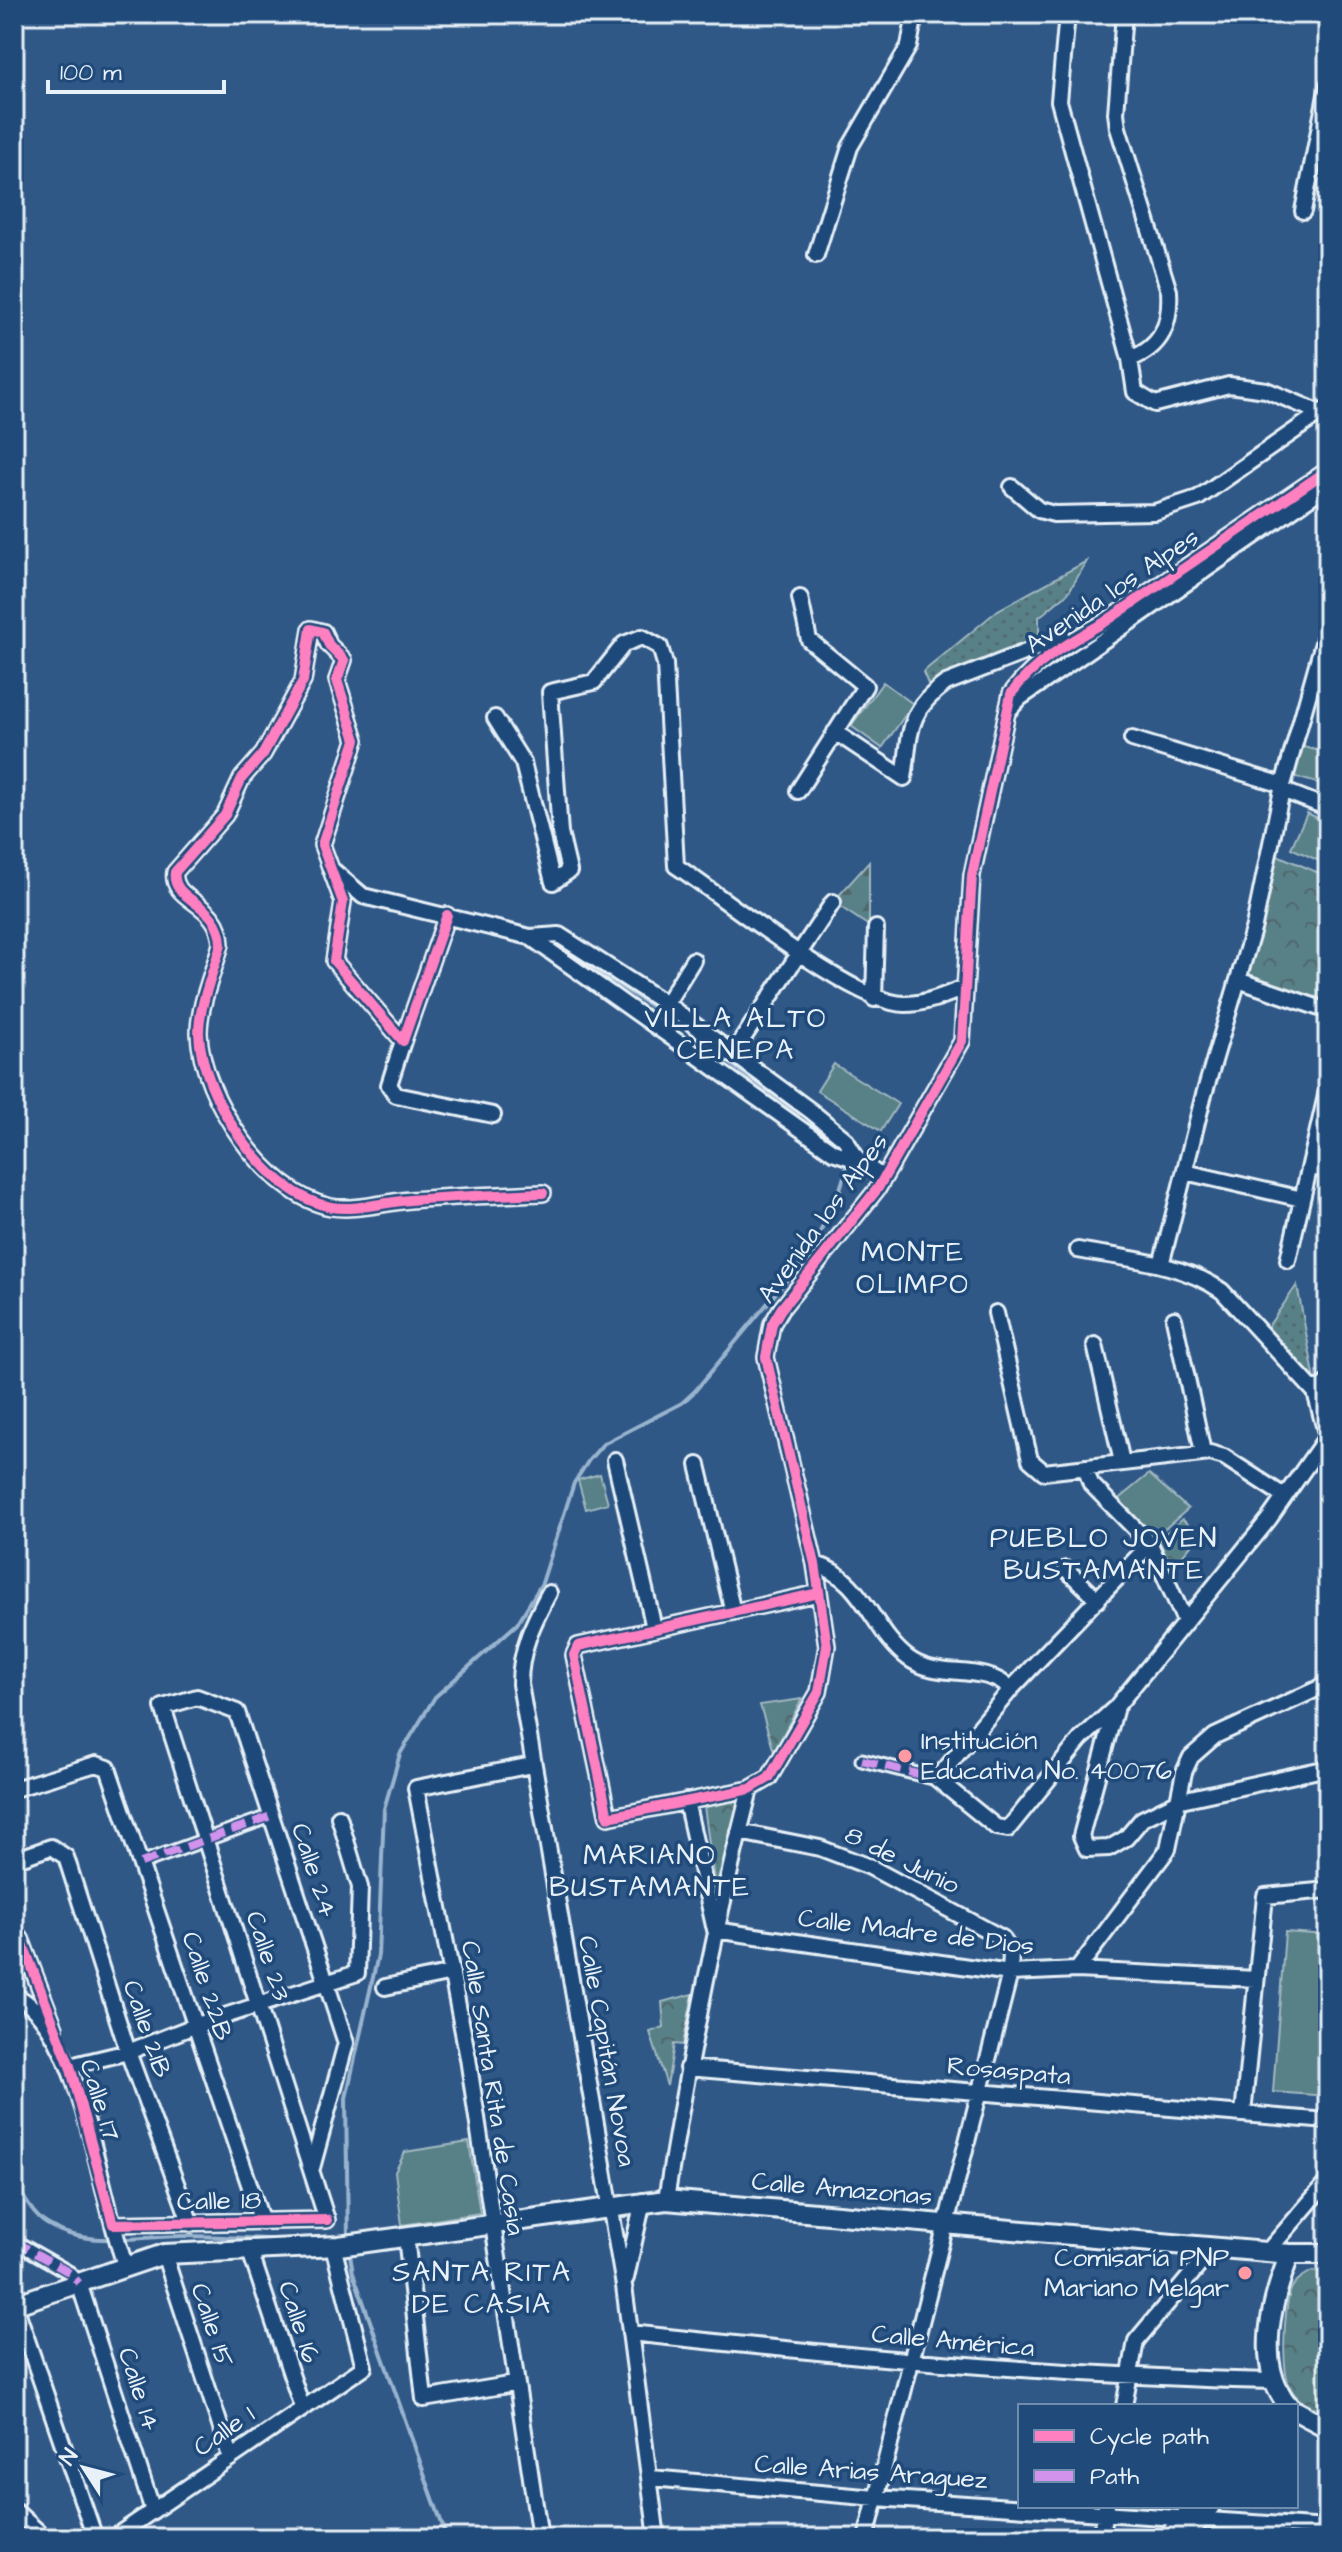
<svg xmlns="http://www.w3.org/2000/svg" width="1342" height="2552" font-family="'Architects Daughter',sans-serif">
  <style>
    .grass { fill: url(#grass-dots); stroke: #a0b8c0; stroke-width: 2 }
    .forest { fill: url(#forest-firs); stroke: #a0b8c0; stroke-width: 2 }
    .park { fill: url(#park-crowns); stroke: #a0b8c0; stroke-width: 2 }
    .pitch { fill: #598087; stroke: #a0b8c0; stroke-width: 2 }
    .lines { fill: none; stroke-linecap: round; stroke-linejoin: round }
    .stream { stroke: #99b4ce; stroke-width: 4 }
    .pedestrian-casing { stroke: #e8f1f8; stroke-width: 17 }
    .minor-casing { stroke: #e8f1f8; stroke-width: 20 }
    .tertiary-casing { stroke: #e8f1f8; stroke-width: 24 }
    .pedestrian { stroke: #1f4a7a; stroke-width: 11 }
    .minor { stroke: #1f4a7a; stroke-width: 14 }
    .tertiary { stroke: #1f4a7a; stroke-width: 18 }
    .quiet { stroke: #d193ec; stroke-width: 8; stroke-dasharray: 16 8; stroke-linecap: butt }
    .cycleway-casing { stroke: #1f4a7a; stroke-width: 15 }
    .cycleway { stroke: #ff80c0; stroke-width: 10 }
    .poi-dot { fill: #ff9aa2; stroke: #1f4a7a; stroke-width: 3 }
    .labels { text-anchor: middle; dominant-baseline: central; stroke-width: 7; stroke-linejoin: round; paint-order: stroke }
    .street-label { font-size: 26px; fill: #e8f1f8; stroke: #1f4a7a }
    .poi-label { font-size: 26px; fill: #e8f1f8; stroke: #1f4a7a; text-anchor: start }
    .neighbourhood-label { font-size: 28px; letter-spacing: 2px; fill: #e8f1f8; stroke: #1f4a7a }
  </style>
  <defs>
    <pattern id="grass-dots" width="8" height="8" patternUnits="userSpaceOnUse" patternTransform="scale(2)"><rect width="8" height="8" fill="#598087"/><path d="M2 2h.1M6 6h.1" fill="none" stroke="#50676c" stroke-width="1.8" stroke-linecap="round"/></pattern>
    <pattern id="forest-firs" width="22" height="20" patternUnits="userSpaceOnUse" patternTransform="scale(2)"><rect width="22" height="20" fill="#598087"/><path d="M5 1l3.5 6h-7zM16 11l3.5 6h-7z" fill="#50676c"/></pattern>
    <pattern id="park-crowns" width="20" height="18" patternUnits="userSpaceOnUse" patternTransform="scale(2)"><rect width="20" height="18" fill="#598087"/><path d="M2 6a3 3 0 1 1 6 0M12 15a3 3 0 1 1 6 0" fill="none" stroke="#50676c"/></pattern>
  </defs>
  <rect width="100%" height="100%" fill="#305887"/>
  <filter id="ink" filterUnits="userSpaceOnUse"><feTurbulence type="fractalNoise" baseFrequency=".0125" numOctaves="2"/><feDisplacementMap in="SourceGraphic" scale="16" xChannelSelector="R" yChannelSelector="G"/><feConvolveMatrix kernelMatrix="1 2 1 2 8 2 1 2 1" color-interpolation-filters="sRGB"/></filter>
  <g filter="url(#ink)">
    <path class="grass" d="M1087,561l-19,32 -29,24v19l-19,12 -90,41 -7,-17 75,-62z
      M1297,1285l18,95 -50,-49z"/>
    <path class="forest" d="M869,862v64l-36,-24z"/>
    <path class="park" d="M1277,855l51,22v128l-82,-26z
      M1182,1519l17,16 -26,32 -15,-27z
      M802,1699l-28,53 -14,-47z
      M742,1800l-27,88 -11,-82z
      M693,1994l-10,51 -9,-1 -7,42 -17,-54 14,-5 -2,-25z
      M1312,2271l16,1v143c-12,-4 -29,-13 -36,-24 -12,-18 -8,-78 -2,-99 3,-10 13,-16 22,-21z"/>
    <path class="pitch" d="M883,682l30,22 -31,44 -31,-22z
      M1300,746l28,7v33l-36,-10z
      M1307,813l21,10v42l-37,-17z
      M834,1064l64,40 -17,27 -64,-40z
      M600,1474l8,29 -22,6 -8,-29z
      M1149,1474l39,35 -33,28 -39,-36z
      M1285,1932l43,3v161l-55,-4z
      M469,2142l11,71 -78,12 -7,-53 10,-20z"/>
    <g class="lines">
      <path class="stream" d="M558,946l124,80 116,90
        M810,1126l29,22
        M14,2179c8,15 18,36 33,45 39,25 91,12 135,12 33,0 66,2 100,4
        M348,2239l-2,-141 32,-143 6,-146 16,-55 35,-57 82,-73 25,-41 32,-100 15,-23 14,-16 79,-41 13,-12 115,-139 28,-56 10,-33
        M349,2249l4,24 94,265"/>
      <defs>
        <path id="pedestrian" d="M862,1760l75,19
          M141,1863l130,-47
          M14,2241l56,32 9,10"/>
        <path id="minor" d="M1067,14l-8,87 71,258 5,33 20,12 74,-19 37,5 62,26
          M1124,14l-8,99 2,15 51,163c2,33 -7,56 -39,68
          M1303,211l25,-126
          M816,255l34,-108 59,-101 6,-32
          M1012,487l27,23 15,4 101,-2 43,-14 125,-87
          M1009,710l11,-12 308,-213
          M495,718l28,45 30,119 16,-11 -9,-38 -10,-141 44,-10 30,-38 18,-7 18,10 5,17 11,202c49,32 178,138 229,138 20,0 41,-9 59,-16
          M835,732l69,46c7,-46 2,-66 42,-95l116,-45 7,4
          M1132,739l151,46
          M1282,790l46,18
          M798,791l67,-105 -56,-46 -9,-42
          M330,868l33,28 167,41 29,-2 107,69 145,107 34,28 13,21 25,18
          M447,915l-44,126 -69,-80 9,-59 -21,-57 34,-105 -19,-60 7,-20 -15,-15 -6,-13 -12,-3 -8,52 -40,73 -21,24 -17,37 -50,57c-5,30 45,29 46,72 -7,27 -22,60 -22,89 2,63 67,162 132,174 24,4 55,-5 79,-7 44,-4 89,-5 133,-7
          M530,937l303,215 25,8
          M1238,980l90,31
          M874,999l2,-71
          M666,1004l27,-44
          M403,1041l-14,44 7,10 97,20
          M732,1055l101,-153
          M1310,1167l18,3
          M1185,1172l117,27
          M1078,1250c48,9 103,12 144,41l93,101
          M1288,1260l40,-173
          M1161,1265l42,-167 51,-172 29,-141 45,-160
          M996,1313l34,147 14,12 166,-19 14,4 60,39
          M1174,1319l29,133
          M1095,1345l27,117
          M1315,1392l12,45
          M1315,1392l13,-10
          M1328,1435l-59,84 -153,188 -35,129 6,13 22,-1 17,-10 16,-19 39,-19 147,-32
          M615,1460l39,168
          M698,1465l35,147
          M1085,1467l6,17 59,60 35,77
          M815,1564c48,13 57,67 93,94 30,23 74,4 103,31
          M1066,1569l32,31
          M549,1593c-16,30 -29,56 -29,91l104,602 33,252
          M819,1593l-241,53 -4,9 34,162 142,-28 19,-11 50,-86 8,-46 -12,-82 -49,-207 6,-33 9,-15 97,-121 84,-147 10,-166 39,-181c23,-32 60,-53 94,-72l223,-152
          M1114,1709l-33,30 -73,90 -12,-2 -59,-48 74,-90 139,-145
          M532,1765l-116,23 52,270 72,480
          M14,1789l82,-25 12,4 154,454
          M686,1801l28,125
          M739,1832l81,16 50,19 132,71 9,15 -1,20 -144,565
          M14,1860l37,-13 15,10 62,195 63,172
          M715,1930l295,43 67,-3 179,9
          M14,1941l7,-2 34,89
          M1077,1970l91,-121 16,-77 7,-15 24,-21 113,-52
          M385,1987l67,-14
          M14,1995c68,30 85,204 112,272
          M70,2066l58,-14 66,-26 163,-53 3,-86 -21,-70
          M687,2068l641,53
          M1243,2114l22,-218 63,-6
          M666,2200c22,-139 49,-275 84,-411
          M113,2224l214,-4 -164,-513 34,-10 40,15 109,331 -34,125
          M406,2236l18,163 90,-15
          M250,2251l52,156
          M1267,2252l61,-71
          M164,2254l66,202
          M626,2278l17,-77
          M79,2283l74,228
          M15,2305l80,233
          M630,2333c214,23 428,43 644,48
          M1124,2406l12,-65 79,-95
          M651,2478l225,20 452,30
          M14,2510l31,28
          M113,2538l251,-171 -31,-121
          M1100,2538l6,-32"/>
        <path id="tertiary" d="M14,2305l150,-51 175,-8 327,-46 624,54h38
          M1289,2406c-36,-41 -17,-107 1,-152
          M1296,2411l32,17
          M1191,2530l19,-24
          M1168,2538l26,-32"/>
      </defs>
      <use href="#pedestrian" class="pedestrian-casing"/>
      <use href="#minor" class="minor-casing"/>
      <use href="#tertiary" class="tertiary-casing"/>
      <use href="#pedestrian" class="pedestrian"/>
      <use href="#minor" class="minor"/>
      <use href="#tertiary" class="tertiary"/>
      <path class="quiet" d="M862,1760l75,19
        M141,1863l130,-47
        M14,2241l56,32 9,10"/>
      <defs>
        <path id="cycleway" d="M447,915l-44,126 -69,-80 9,-59 -21,-57 34,-105 -19,-60 7,-20 -15,-15 -6,-13 -12,-3 -8,52 -40,73 -21,24 -17,37 -50,57c-5,30 45,29 46,72 -7,27 -22,60 -22,89 2,63 67,162 132,174 24,4 55,-5 79,-7 44,-4 89,-5 133,-7
          M819,1593l-241,53 -4,9 34,162 142,-28 19,-11 50,-86 8,-46 -12,-82 -49,-207 6,-33 9,-15 97,-121 84,-147 10,-166 39,-181c23,-32 60,-53 94,-72l223,-152
          M14,1941l7,-2 49,127 43,158 214,-4"/>
      </defs>
      <use href="#cycleway" class="cycleway-casing"/>
      <use href="#cycleway" class="cycleway"/>
    </g>
  </g>
  <g class="poi-dot">
    <circle cx="905" cy="1756" r="8"/>
    <circle cx="1245" cy="2273" r="8"/>
  </g>
  <g class="labels">
    <g class="street-label">
      <text transform="translate(1112 591) rotate(-34)">Avenida los Alpes</text>
      <text transform="translate(823 1218) rotate(-54)">Avenida los Alpes</text>
      <text transform="translate(902 1860) rotate(26)">8 de Junio</text>
      <text transform="translate(314 1870) rotate(72)">Calle 24</text>
      <text transform="translate(916 1932) rotate(7)">Calle Madre de Dios</text>
      <text transform="translate(268 1956) rotate(72)">Calle 23</text>
      <text transform="translate(207 1986) rotate(72)">Calle 22B</text>
      <text transform="translate(147 2029) rotate(71)">Calle 21B</text>
      <text transform="translate(607 2051) rotate(80)">Calle Capitán Novoa</text>
      <text transform="translate(1009 2071) rotate(5)">Rosaspata</text>
      <text transform="translate(493 2088) rotate(81)">Calle Santa Rita de Casia</text>
      <text transform="translate(100 2100) rotate(73)">Calle 17</text>
      <text transform="translate(842 2189) rotate(5)">Calle Amazonas</text>
      <text transform="translate(219 2201) rotate(-1)">Calle 18</text>
      <text transform="translate(299 2322) rotate(72)">Calle 16</text>
      <text transform="translate(212 2325) rotate(72)">Calle 15</text>
      <text transform="translate(953 2341) rotate(5)">Calle América</text>
      <text transform="translate(139 2389) rotate(72)">Calle 14</text>
      <text transform="translate(224 2431) rotate(-35)">Calle 1</text>
      <text transform="translate(871 2472) rotate(4)">Calle Arias Araguez</text>
    </g>
    <g class="poi-label">
      <text x="921" y="1741">Institución<tspan x="921" dy="30">Educativa No. 40076</tspan></text>
      <text x="1229" y="2258" text-anchor="end">Comisaría PNP<tspan x="1229" dy="30">Mariano Melgar</tspan></text>
    </g>
    <g class="neighbourhood-label">
      <text x="736" y="1018">VILLA ALTO<tspan x="736" dy="32">CENEPA</tspan></text>
      <text x="913" y="1252">MONTE<tspan x="913" dy="32">OLIMPO</tspan></text>
      <text x="1104" y="1538">PUEBLO JOVEN<tspan x="1104" dy="32">BUSTAMANTE</tspan></text>
      <text x="650" y="1855">MARIANO<tspan x="650" dy="32">BUSTAMANTE</tspan></text>
      <text x="482" y="2272">SANTA RITA<tspan x="482" dy="32">DE CASIA</tspan></text>
    </g>
  </g>
  <rect width="1342" height="2552" fill="none" stroke="#1f4a7a" stroke-width="48"/>
  <rect x="24" y="24" width="1294" height="2504" fill="none" stroke="#e8f1f8" stroke-width="3" filter="url(#ink)"/>
  <rect x="1018" y="2404" width="280" height="104" fill="#1f4a7a" stroke="#6f8dac" stroke-width="2"/>
  <rect x="1034" y="2430" width="40" height="12" fill="#ff80c0" stroke="#6f8dac" stroke-width="2"/>
  <text x="1090" y="2444" font-size="24" fill="#e8f1f8">Cycle path</text>
  <rect x="1034" y="2470" width="40" height="12" fill="#d193ec" stroke="#6f8dac" stroke-width="2"/>
  <text x="1090" y="2484" font-size="24" fill="#e8f1f8">Path</text>
  <g transform="translate(84 2468) rotate(306)" stroke="#1f4a7a" stroke-width="6" paint-order="stroke">
  <path d="M0-6L14 30L0 20L-14 30Z" fill="#e8f1f8"/>
  <text y="-12" font-size="22" font-weight="bold" text-anchor="middle" fill="#e8f1f8">N</text>
  </g>
  <path d="M48 80v12h176v-12" fill="none" stroke="#e8f1f8" stroke-width="4"/>
  <text x="60" y="80" font-size="24" fill="#e8f1f8" stroke="#1f4a7a" stroke-width="6" paint-order="stroke">100 m</text>
</svg>
